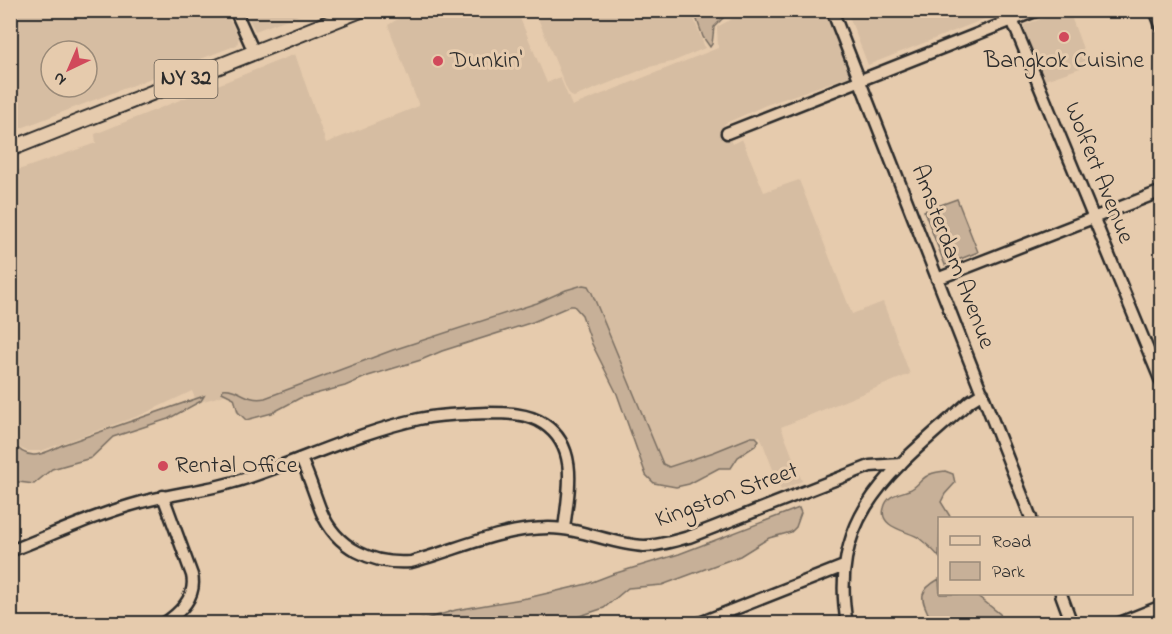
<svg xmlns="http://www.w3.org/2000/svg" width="1172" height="634" font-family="'Indie Flower',sans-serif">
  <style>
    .built { fill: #d6bda2; fill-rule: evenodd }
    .green { fill: #c7b098; stroke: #796e62; stroke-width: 1.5 }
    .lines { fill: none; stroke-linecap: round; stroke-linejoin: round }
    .minor-casing { stroke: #2b2b2b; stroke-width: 15 }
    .major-casing { stroke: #2b2b2b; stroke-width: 18 }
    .minor { stroke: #e6cbad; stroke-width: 10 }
    .major { stroke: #e6cbad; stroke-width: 14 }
    .poi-dot { fill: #d1495b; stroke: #e6cbad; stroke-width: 2 }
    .labels { text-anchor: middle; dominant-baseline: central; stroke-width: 6; stroke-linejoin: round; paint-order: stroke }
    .shield { fill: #e6cbad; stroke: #635b52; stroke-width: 1.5 }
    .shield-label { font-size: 22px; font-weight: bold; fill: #2b2b2b }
    .poi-label { font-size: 24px; fill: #2b2b2b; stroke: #e6cbad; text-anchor: start }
    .street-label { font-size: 24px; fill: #2b2b2b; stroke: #e6cbad }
  </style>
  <rect width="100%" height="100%" fill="#e6cbad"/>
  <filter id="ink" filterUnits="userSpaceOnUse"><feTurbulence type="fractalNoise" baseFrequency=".0167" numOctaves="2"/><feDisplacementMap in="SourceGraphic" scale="12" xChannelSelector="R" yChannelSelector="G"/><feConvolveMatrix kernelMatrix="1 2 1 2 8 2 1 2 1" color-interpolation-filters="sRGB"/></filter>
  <g filter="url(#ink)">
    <path class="built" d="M11,10l214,1 14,27 -2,7 -226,87zM51,51h36v36h-36z
      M995,10l2,4 -129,51 -21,-54z
      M245,11h64l-54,20z
      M411,11h106l30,72 13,-6 12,29 146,-58 -1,-21 15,-8 13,-2 17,-6h65l24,60 -2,5 -83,29 -42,19 8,20 10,-5 22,53 35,-12 53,134 31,-12 27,72 -129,53 21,54 -21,9 -21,-54 -97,40 -82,-182 -340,116 -7,-18 -37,11 -5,-12 -51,24 -100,36h-14l-7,-3 -9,-11 -1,-264 86,-30 -1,-9 200,-80 31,89 93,-37 -31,-81z
      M535,11h156l14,37 -33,14 -23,5 -75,30 -3,-1 -4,-6z
      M1063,11h6l20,54 -44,15 -21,-49v-6z"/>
    <path class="green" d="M694,11h32v4l-12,12 -2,17 -2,3 -7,-10z
      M957,199l21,53 -33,13 -21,-54z
      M583,285l5,1 4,7 71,171 6,3 45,-15 37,-15h5l3,3 -4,6 -17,11 -7,11h-12l-30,16 -13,3 -22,-4 -8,-8 -29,-81 -25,-50 -10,-29 -8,-9h-4l-37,16 -91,29 -21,9 -53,16 -23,10 -45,12 -28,15 -26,7 -8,-8 -4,-14 -12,-6 1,-3c16,-2 22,13 42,9l128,-48 144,-47 29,-13z
      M204,396l-3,5 -33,18 -55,18 -22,21 -39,11 -18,15 -23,-3v-40c16,21 29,15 51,4z
      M945,471l8,3 2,9 -10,11 -4,8 10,16h-11l-1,39c-5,-7 -13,-13 -20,-19 -10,-7 -41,-10 -35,-30 3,-13 14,-14 25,-18 7,-2 11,-10 18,-14 5,-4 11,-4 18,-5z
      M799,508l2,5 -5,14 -5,5 -22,6 -29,18 -78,29 -34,3 -24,20 -30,10 -7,5h-155l44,-13 71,-12 60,-14 26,-10 66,-20z
      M939,579l1,15h35l25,20 3,9h-71c-8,-22 -19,-29 7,-44z"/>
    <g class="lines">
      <defs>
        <path id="minor" d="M235,10l19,42
          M832,10l199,508
          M1008,10l154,374
          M1155,10l7,18
          M727,133l311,-123
          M937,279l225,-88
          M301,459c8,17 13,34 20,52 15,37 51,54 90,51 46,-12 89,-34 138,-34 32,0 62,16 95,18 15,0 30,-5 45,-9l181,-71 31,-2
          M10,551c44,-17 87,-37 132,-49 34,-9 69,-12 102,-23 58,-19 115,-47 175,-60 22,-5 46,-5 68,-6 19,0 41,0 57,11 36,24 24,69 20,105
          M1061,594l11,30
          M163,624c17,-11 34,-27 29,-49l-29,-79
          M697,624l147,-58
          M847,624c-20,-112 50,-157 123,-223l13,-8
          M1117,624l45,-18"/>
        <path id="major" d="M10,149l351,-139"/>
      </defs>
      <use href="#minor" class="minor-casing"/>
      <use href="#major" class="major-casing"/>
      <use href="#minor" class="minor"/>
      <use href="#major" class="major"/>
    </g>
  </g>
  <g class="poi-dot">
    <circle cx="1064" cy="37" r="6"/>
    <circle cx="438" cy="61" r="6"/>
    <circle cx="163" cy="466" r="6"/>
  </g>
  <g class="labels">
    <rect class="shield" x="154.5" y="60" width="63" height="38" rx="4.5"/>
    <g class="shield-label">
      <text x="186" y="79">NY 32</text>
    </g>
    <g class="poi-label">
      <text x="450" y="61">Dunkin'</text>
      <text x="1064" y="61" text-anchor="middle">Bangkok Cuisine</text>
      <text x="175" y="466">Rental Office</text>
    </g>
    <g class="street-label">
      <text transform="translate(1098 173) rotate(68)">Wolfert Avenue</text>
      <text transform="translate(952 257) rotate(69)">Amsterdam Avenue</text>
      <text transform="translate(727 496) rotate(-20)">Kingston Street</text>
    </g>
  </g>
  <rect width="1172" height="634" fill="none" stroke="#e6cbad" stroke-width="36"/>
  <rect x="18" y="18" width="1136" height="598" fill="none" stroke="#2b2b2b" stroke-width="2" filter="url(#ink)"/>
  <rect x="938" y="517" width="195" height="78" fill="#e6cbad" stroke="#9b8b79" stroke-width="1.5"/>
  <rect x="950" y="536" width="30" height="9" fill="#e6cbad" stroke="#9b8b79" stroke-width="1.5"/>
  <text x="992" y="547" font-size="18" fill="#2b2b2b">Road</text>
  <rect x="950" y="562" width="30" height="18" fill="#c7b098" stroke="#9b8b79" stroke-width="1.5"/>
  <text x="992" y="577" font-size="18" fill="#2b2b2b">Park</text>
  <g transform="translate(69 69) rotate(224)"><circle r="28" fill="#e6cbad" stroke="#9b8b79" stroke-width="1.5"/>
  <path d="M0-4.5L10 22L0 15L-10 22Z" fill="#d1495b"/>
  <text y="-9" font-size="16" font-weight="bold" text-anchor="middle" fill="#2b2b2b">N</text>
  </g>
</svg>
